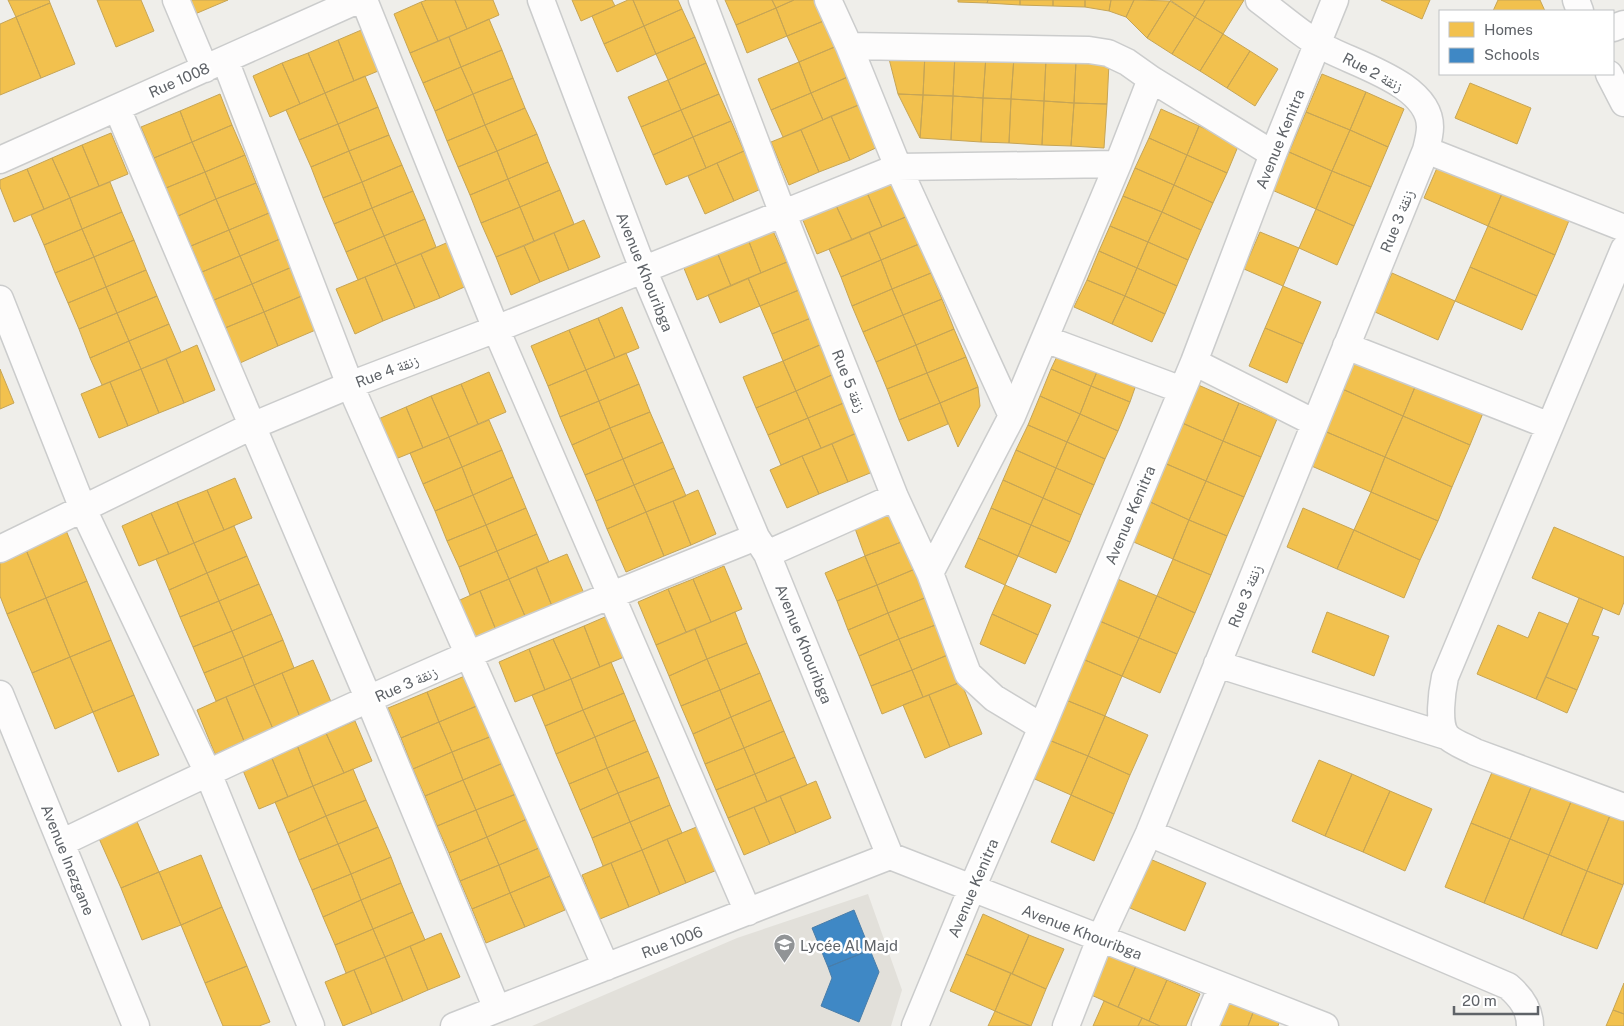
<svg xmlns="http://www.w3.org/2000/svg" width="1624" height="1026" font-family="'Public Sans','Noto Naskh Arabic',sans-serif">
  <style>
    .education { fill: #e2e0da }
    .homes { fill: #f2c14e; stroke: #c6a556 }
    .schools { fill: #3f88c5; stroke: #497da9 }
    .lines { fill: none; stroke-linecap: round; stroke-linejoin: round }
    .street-casing { stroke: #cbcccc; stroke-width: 29 }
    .street { stroke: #fdfcfc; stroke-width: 26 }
    .labels { text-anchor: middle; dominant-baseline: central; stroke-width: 5; stroke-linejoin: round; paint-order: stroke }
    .street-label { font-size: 15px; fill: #5f6368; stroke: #fff }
    .poi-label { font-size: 15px; fill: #5f6368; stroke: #fff; text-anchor: start }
  </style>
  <rect width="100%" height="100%" fill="#efeeea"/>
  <path class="education" d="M868,894l34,96 -11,36h-359l205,-88z"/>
  <path class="homes" d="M8,0h41l1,3 -34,14z
    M97,0h44l13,31 -38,16z
    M189,0h39l-33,14z
    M427,0h28l12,29 -29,12 -17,-39z
    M455,0h38l6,15 -32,14z
    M572,0h40l3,6 -34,15z
    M628,0h5l11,26 -40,18 -12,-28z
    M633,0h45l4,9 -38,17z
    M725,0h47l4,8 -40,17z
    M772,0h22l-18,8z
    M794,0h23l9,20 -39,16 -11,-28z
    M958,0h30l-1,3 -29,-1z
    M988,0h32v5l-33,-2z
    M1020,0h33v6l-33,-1z
    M1053,0h32v7l-32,-1z
    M1085,0h26l-2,11 -24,-4z
    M1111,0h23l-8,17 -17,-6z
    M1134,0l36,1 -23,37 -21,-21z
    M1170,0h35l-10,17z
    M1205,0h39l-21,34 -28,-17z
    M1381,0h49l-8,19z
    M1498,0h42l5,11h-52z
    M1170,1l25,16 -23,37 -25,-16z
    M421,2l17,39 -28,12 -16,-39z
    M50,3l25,61 -34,14 -25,-61z
    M776,8l11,28 -40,17 -11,-28z
    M682,9l13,28 -39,17 -12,-28z
    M16,17l25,61 -41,17v-71z
    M1195,17l28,17 -23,37 -28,-17z
    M489,19l13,31 -41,17 -12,-30z
    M826,20l11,26 -38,16 -12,-26z
    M644,26l12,28 -39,18 -13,-28z
    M366,28l17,41 -29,12 -16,-41z
    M1223,34l27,17 -23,37 -27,-17z
    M449,37l12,30 -38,16 -13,-30z
    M695,37l11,26 -38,17 -12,-26z
    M338,40l16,41 -29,12 -17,-40z
    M837,46l13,30 -39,17 -12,-31z
    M502,50l11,28 -40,16 -12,-27z
    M887,51l38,2 -2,42 -25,-1z
    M1250,51l28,18 -23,37 -28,-18z
    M308,53l17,40 -25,11 -18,-41z
    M925,53l30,1 -2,42 -30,-1z
    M955,54l31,2 -3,42 -30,-2z
    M986,56l28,1 -3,42 -28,-1z
    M1014,57l32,2 -2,42 -33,-2z
    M1046,59l30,2 -2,42 -30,-2z
    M1076,61l33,2 -2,41 -33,-1z
    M799,62l12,31 -40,17 -13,-31z
    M282,63l18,41 -30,13 -17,-41z
    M706,63l13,31 -38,16 -13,-30z
    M461,67l12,27 -38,17 -12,-28z
    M1322,74l44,18 -16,38 -44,-18z
    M365,76l13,31 -40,17 -13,-31z
    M850,76l11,28 -38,16 -12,-27z
    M513,78l12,30 -40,17 -12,-31z
    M668,80l13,30 -40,17 -13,-30z
    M1470,83l61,25 -14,36 -62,-26z
    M1366,92l38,17 -16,38 -38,-17z
    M325,93l13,31 -39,16 -13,-30z
    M811,93l12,27 -40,17 -12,-27z
    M220,94l12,31 -40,17 -12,-31z
    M473,94l12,31 -38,16 -12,-30z
    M719,94l12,27 -38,16 -12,-27z
    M898,94l25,1 -3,43z
    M923,95l30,1 -2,44 -31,-2z
    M953,96l30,2 -2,44 -30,-2z
    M983,98l28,1 -2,44 -28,-1z
    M1011,99l33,2 -2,44 -33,-2z
    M1044,101l30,2 -3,43 -29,-1z
    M1074,103l33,1 -3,44 -33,-2z
    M861,104l19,42 -30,14 -19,-44z
    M378,107l11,28 -40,16 -11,-27z
    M525,108l12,26 -40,17 -12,-26z
    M1161,109l38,17 -12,29 -38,-17z
    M681,110l12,27 -40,18 -12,-28z
    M180,111l12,31 -38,16 -13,-31z
    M1306,112l44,18 -18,41 -43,-19z
    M831,116l19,44 -31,12 -18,-42z
    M731,121l13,30 -38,17 -13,-31z
    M338,124l11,27 -38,16 -12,-27z
    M232,125l13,30 -40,17 -13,-30z
    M485,125l12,26 -39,16 -11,-26z
    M1199,126l40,18 -12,29 -40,-18z
    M801,130l18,42 -30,13 -18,-43z
    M1350,130l38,17 -17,40 -39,-16z
    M111,133l17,41 -29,12 -17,-41z
    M537,134l11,28 -40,17 -11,-28z
    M389,135l13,30 -40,17 -13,-31z
    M693,137l13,31 -40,17 -13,-30z
    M1149,138l38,17 -13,30 -39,-17z
    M192,142l13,30 -39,16 -12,-30z
    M82,145l17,41 -29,12 -18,-40z
    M349,151l13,31 -39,16 -12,-31z
    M497,151l11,28 -38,16 -12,-28z
    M744,151l17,38 -27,12 -17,-38z
    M1289,152l43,19 -16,38 -44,-19z
    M245,155l11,28 -40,16 -11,-27z
    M1187,155l40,18 -14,30 -39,-18z
    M52,158l18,40 -26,11 -17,-40z
    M1440,161l64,28 -16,37 -64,-28z
    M548,162l12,28 -40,17 -12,-28z
    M717,163l17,38 -29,13 -17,-38z
    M402,165l11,26 -41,17 -10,-26z
    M1135,168l39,17 -12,27 -39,-16z
    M27,169l17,40 -30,13 -14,-35v-7z
    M1332,171l39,16 -17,39 -38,-17z
    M205,172l11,27 -38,17 -12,-28z
    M892,176l16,40 -26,11 -17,-39z
    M508,179l12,28 -39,16 -11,-28z
    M110,182l12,30 -40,17 -12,-31z
    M362,182l10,26 -38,16 -11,-26z
    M256,183l13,30 -40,17 -13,-31z
    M1174,185l39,18 -12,27 -39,-18z
    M865,188l17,39 -30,13 -18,-39z
    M1504,189l66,29 -15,37 -67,-29z
    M560,190l14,34 -40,17 -14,-34z
    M413,191l12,28 -41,17 -12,-28z
    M1123,196l39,16 -14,30 -38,-16z
    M70,198l12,31 -38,16 -13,-30z
    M216,199l13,31 -38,16 -13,-30z
    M834,201l18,39 -35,14 -15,-36z
    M520,207l14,34 -38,16 -15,-34z
    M372,208l12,28 -38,16 -12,-28z
    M1316,209l38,17 -17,39 -38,-17z
    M122,212l12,28 -40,17 -12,-28z
    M1162,212l39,18 -13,30 -40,-18z
    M269,213l11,26 -40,17 -11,-26z
    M908,216l11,28 -38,16 -12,-28z
    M425,219l11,28 -40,17 -12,-28z
    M584,220l16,37 -31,13 -15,-37z
    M769,222l18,40 -26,11 -15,-39z
    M1110,226l38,16 -11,26 -38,-17z
    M1488,226l67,29 -18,41 -67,-29z
    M82,229l12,28 -39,16 -11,-28z
    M229,230l11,26 -38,16 -11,-26z
    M869,232l12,28 -40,17 -12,-28z
    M1260,232l39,16 -16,38 -39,-17z
    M554,233l15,37 -29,12 -16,-36z
    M746,234l15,39 -30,13 -16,-39z
    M384,236l12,28 -38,16 -12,-28z
    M280,239l12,28 -40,17 -12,-28z
    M134,240l12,30 -40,17 -12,-30z
    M453,240l18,44 -31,14 -19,-44z
    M1148,242l40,18 -11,26 -40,-18z
    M919,244l12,29 -39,16 -11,-29z
    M524,246l16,36 -29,13 -15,-38z
    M715,247l16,39 -34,14 -16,-39z
    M1099,251l38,17 -12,28 -38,-16z
    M421,254l19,44 -25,10 -19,-44z
    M240,256l12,28 -38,16 -12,-28z
    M94,257l12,30 -38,16 -13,-30z
    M881,260l11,29 -40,17 -11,-29z
    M787,262l12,28 -39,16 -12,-28z
    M396,264l19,44 -32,13 -18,-44z
    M292,267l12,28 -40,17 -12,-28z
    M1470,267l67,29 -15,34 -67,-29z
    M1137,268l40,18 -12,28 -40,-18z
    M146,270l11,26 -40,17 -11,-26z
    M931,273l11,26 -39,16 -11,-26z
    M1392,273l63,28 -17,39 -63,-28z
    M365,277l18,44 -28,13 -19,-45z
    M748,278l12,28 -40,17 -12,-28z
    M1087,280l38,16 -13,28 -38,-17z
    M252,284l12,28 -39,16 -11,-28z
    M1283,286l38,16 -18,42 -38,-16z
    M106,287l11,26 -38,16 -11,-26z
    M892,289l11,26 -40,17 -11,-26z
    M799,290l12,28 -39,16 -12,-28z
    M304,295l14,34 -40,17 -14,-34z
    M157,296l12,28 -40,17 -12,-28z
    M1125,296l40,18 -13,28 -40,-18z
    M942,299l12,30 -38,16 -13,-30z
    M622,307l17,41 -24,10 -17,-40z
    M264,312l14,34 -38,17 -15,-35z
    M117,313l12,28 -39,17 -11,-29z
    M903,315l13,30 -40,17 -13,-30z
    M598,318l17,40 -29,12 -17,-40z
    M811,318l11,26 -39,17 -11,-27z
    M169,324l12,28 -40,17 -12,-28z
    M1265,328l38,16 -16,39 -38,-17z
    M954,329l12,28 -39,16 -11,-28z
    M569,330l17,40 -38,16 -17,-40z
    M129,341l12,28 -39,16 -12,-27z
    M822,344l12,30 -38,17 -13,-30z
    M197,345l18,45 -31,13 -18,-44z
    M916,345l11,28 -40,16 -11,-27z
    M1060,350l39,17 -8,19 -40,-17z
    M626,353l13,31 -40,17 -13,-31z
    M966,357l12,30 -38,16 -13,-30z
    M166,359l18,44 -25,10 -18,-44z
    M1353,359l62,28 -12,29 -63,-28z
    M783,361l13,30 -40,17 -13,-31z
    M1099,367l38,15 -7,20 -39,-16z
    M0,369l14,34 -14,6z
    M141,369l18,44 -31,13 -18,-44z
    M1051,369l40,17 -11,28 -40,-18z
    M586,370l13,31 -39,16 -12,-31z
    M489,372l17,40 -28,12 -17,-40z
    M927,373l13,30 -41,17 -12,-31z
    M834,374l12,28 -38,16 -12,-27z
    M110,382l18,44 -29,12 -18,-44z
    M461,384l17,40 -29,13 -18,-41z
    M639,384l11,28 -40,16 -11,-27z
    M1196,384l43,19 -16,38 -43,-19z
    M1091,386l39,16 -12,29 -38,-17z
    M978,387l2,19 -22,41 -18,-44z
    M1415,387l68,26 -13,32 -67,-29z
    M1340,388l63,28 -18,41 -63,-27z
    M796,391l12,27 -40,17 -12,-27z
    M431,396l18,41 -26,11 -17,-41z
    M1040,396l40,18 -13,28 -39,-17z
    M599,401l11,27 -38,17 -12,-28z
    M846,402l13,30 -38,16 -13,-30z
    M940,403l8,21 -40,17 -9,-21z
    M1239,403l38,16 -16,38 -38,-16z
    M406,407l17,41 -30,12 -17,-40z
    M650,412l13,30 -40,17 -13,-31z
    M1080,414l38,17 -13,28 -38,-17z
    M1403,416l67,29 -18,42 -67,-30z
    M808,418l13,30 -40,17 -13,-30z
    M489,420l13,30 -40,17 -13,-30z
    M1180,422l43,19 -17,40 -44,-19z
    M1028,425l39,17 -11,26 -40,-18z
    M610,428l13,31 -38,16 -13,-30z
    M1322,430l63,27 -14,35 -64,-28z
    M859,432l16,39 -27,11 -16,-38z
    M449,437l13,30 -39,17 -13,-31z
    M1223,441l38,16 -17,40 -38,-16z
    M663,442l11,26 -40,17 -11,-26z
    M1067,442l38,17 -11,26 -38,-17z
    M832,444l16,38 -29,12 -17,-38z
    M502,450l11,27 -40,18 -11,-28z
    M1016,450l40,18 -13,30 -40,-18z
    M802,456l17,38 -32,14 -17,-38z
    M1385,457l67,30 -14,34 -67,-29z
    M623,459l11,26 -38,16 -11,-26z
    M1162,462l44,19 -17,39 -43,-20z
    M462,467l11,28 -38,16 -12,-27z
    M674,468l12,28 -40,16 -12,-27z
    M1056,468l38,17 -13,30 -38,-17z
    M513,477l13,31 -40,17 -13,-30z
    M235,478l17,40 -28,12 -17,-40z
    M1003,480l40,18 -12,27 -40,-17z
    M1206,481l38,16 -17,39 -38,-16z
    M634,485l12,27 -39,17 -11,-28z
    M207,490l17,40 -30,13 -17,-41z
    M698,490l18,44 -25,11 -18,-44z
    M1371,492l67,29 -18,39 -66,-30z
    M473,495l13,30 -39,16 -12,-30z
    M1043,498l38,17 -11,27 -39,-17z
    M1146,500l43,20 -16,39 -44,-19z
    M673,501l18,44 -27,11 -18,-44z
    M177,502l17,41 -25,11 -18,-41z
    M889,507l15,34 -39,15 -12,-33z
    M526,508l11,26 -40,17 -11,-26z
    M991,508l40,17 -13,31 -40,-18z
    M1303,508l51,22 -17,39 -50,-22z
    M646,512l18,44 -38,16 -19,-43z
    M151,513l18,41 -30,12 -17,-40z
    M1189,520l38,16 -16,39 -38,-16z
    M486,525l11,26 -38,16 -12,-26z
    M1031,525l39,17 -14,31 -38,-17z
    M234,526l13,30 -40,17 -13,-30z
    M1554,527l70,30v45l-5,13 -87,-37z
    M65,528l22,53 -41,17 -22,-53z
    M1354,530l66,30 -16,38 -67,-29z
    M537,534l12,28 -40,17 -12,-28z
    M978,538l40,18 -13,29 -40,-18z
    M904,541l11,28 -38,16 -12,-29z
    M194,543l13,30 -38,17 -13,-31z
    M24,545l22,53 -39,16 -7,-18v-41z
    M497,551l12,28 -39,16 -11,-28z
    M567,554l19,44 -32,13 -18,-44z
    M247,556l12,28 -40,17 -12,-28z
    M865,556l12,29 -40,16 -12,-28z
    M1173,559l38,16 -16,38 -38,-17z
    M724,566l18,43 -31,13 -18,-43z
    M536,567l18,44 -26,12 -19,-44z
    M915,569l12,28 -39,16 -11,-28z
    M207,573l12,28 -39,16 -11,-27z
    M1113,577l44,19 -18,42 -44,-19z
    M509,579l19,44 -30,12 -18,-44z
    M693,579l18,43 -25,10 -18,-43z
    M87,581l24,59 -41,17 -24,-59z
    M259,584l13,30 -40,17 -13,-30z
    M877,585l11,28 -40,17 -11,-29z
    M1005,585l46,20 -13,30 -46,-21z
    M668,589l18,43 -30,13 -18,-43z
    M480,591l18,44 -29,13 -18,-44z
    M1157,596l38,17 -18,41 -38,-16z
    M927,597l11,27 -39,15 -11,-26z
    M46,598l24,59 -38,16 -25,-59z
    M1579,598l24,10 -11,27 7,2 -22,53 -31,-13z
    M219,601l13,30 -39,16 -13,-30z
    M735,612l12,31 -40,16 -12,-30z
    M1327,612l62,24 -15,40 -62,-24z
    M1539,612l29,12 -32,75 -59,-25 21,-49 30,13z
    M888,613l11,26 -40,17 -11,-26z
    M272,614l11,26 -40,17 -11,-26z
    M612,614l17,41 -29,12 -16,-41z
    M992,614l46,21 -13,29 -45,-20z
    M1095,619l44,19 -17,38 -44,-19z
    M938,624l12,30 -38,16 -13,-31z
    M584,626l16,41 -29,12 -18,-40z
    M695,629l12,30 -38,17 -13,-31z
    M232,631l11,26 -39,16 -11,-26z
    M1139,638l38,16 -17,39 -38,-17z
    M553,639l18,40 -26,11 -16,-41z
    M899,639l13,31 -41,16 -12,-30z
    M111,640l23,55 -41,17 -23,-55z
    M283,640l11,28 -40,17 -11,-28z
    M747,643l13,30 -40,17 -13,-31z
    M529,649l16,41 -30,12 -16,-40z
    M950,654l11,28 -38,15 -11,-27z
    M70,657l23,55 -38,17 -23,-56z
    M243,657l11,28 -38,16 -12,-28z
    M1078,657l44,19 -17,40 -44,-18z
    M707,659l13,31 -39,16 -12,-30z
    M313,660l19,44 -32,13 -18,-44z
    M611,662l13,31 -41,17 -12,-31z
    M912,670l11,27 -41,17 -11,-28z
    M282,673l18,44 -27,12 -19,-44z
    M760,673l11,27 -40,17 -11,-27z
    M467,675l12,30 -40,17 -12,-30z
    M1546,677l31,13 -10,23 -31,-14z
    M571,679l12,31 -38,16 -13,-31z
    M961,682l21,52 -32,13 -21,-52z
    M254,685l19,44 -29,12 -18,-44z
    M720,690l11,27 -38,17 -12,-28z
    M427,692l12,30 -38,16 -13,-30z
    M624,693l11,27 -40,17 -12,-27z
    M134,695l25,60 -41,17 -25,-60z
    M929,695l21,52 -25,11 -22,-53z
    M226,697l18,44 -29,13 -18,-44z
    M1061,698l44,18 -17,40 -44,-18z
    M771,700l13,31 -40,17 -13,-31z
    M479,705l13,31 -40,16 -13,-30z
    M583,710l12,27 -39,17 -11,-28z
    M1105,716l43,19 -18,40 -42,-19z
    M731,717l13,31 -39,16 -12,-30z
    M635,720l13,31 -41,17 -12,-31z
    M355,721l17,40 -28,12 -18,-40z
    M439,722l13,30 -39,17 -12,-31z
    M784,731l11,26 -40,17 -11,-26z
    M326,733l18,40 -31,13 -16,-41z
    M492,736l11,27 -40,17 -11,-28z
    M595,737l12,31 -38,16 -13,-30z
    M1044,738l44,18 -17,39 -43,-19z
    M297,745l16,41 -25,11 -17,-41z
    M744,748l11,26 -39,16 -11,-26z
    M648,751l11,26 -41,16 -11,-25z
    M452,752l11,28 -38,16 -12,-27z
    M271,756l17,41 -29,12 -17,-41z
    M1088,756l42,19 -16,39 -43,-19z
    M795,757l12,28 -40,17 -12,-28z
    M1319,760l33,14 -27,62 -33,-15z
    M503,763l13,31 -40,16 -13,-30z
    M1495,765l39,15 -24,59 -39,-16z
    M607,768l11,25 -38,17 -11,-26z
    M353,769l13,31 -40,16 -13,-30z
    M755,774l12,28 -39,16 -12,-28z
    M1352,774l38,17 -27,61 -38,-16z
    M659,777l11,28 -40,17 -12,-29z
    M463,780l13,30 -39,16 -12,-30z
    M1534,780l39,17 -24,58 -39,-16z
    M816,781l15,37 -35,15 -16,-37z
    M313,786l13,30 -38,17 -13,-31z
    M1390,791l42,18 -27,62 -42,-19z
    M618,793l12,29 -38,16 -12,-28z
    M516,794l11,25 -40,18 -11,-27z
    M1071,795l43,19 -20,47 -43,-19z
    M780,796l16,37 -26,11 -16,-37z
    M1573,797l38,16 -24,58 -38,-16z
    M366,800l12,27 -40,17 -12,-28z
    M670,805l12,28 -40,17 -12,-28z
    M754,807l16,37 -26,11 -16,-37z
    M476,810l11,27 -38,16 -12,-27z
    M1611,813l13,5v64l-1,3 -36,-14z
    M326,816l12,28 -39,16 -11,-27z
    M135,817l24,55 -38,16 -24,-54z
    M527,819l12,29 -40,17 -12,-28z
    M630,822l12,28 -39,16 -11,-28z
    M1471,823l39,16 -26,64 -39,-16z
    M699,826l18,44 -31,13 -19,-44z
    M378,827l13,30 -40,17 -13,-30z
    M487,837l12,28 -39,16 -11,-28z
    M667,839l19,44 -26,11 -18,-44z
    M1510,839l39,16 -26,64 -39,-16z
    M338,844l13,30 -39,16 -13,-30z
    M539,848l11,28 -40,17 -11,-28z
    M642,850l18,44 -31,13 -18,-44z
    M201,855l21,52 -41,18 -22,-53z
    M1549,855l38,16 -26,64 -38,-16z
    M391,857l10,26 -40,17 -10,-26z
    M1150,859l56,24 -21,48 -55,-23z
    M611,863l18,44 -29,12 -18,-44z
    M499,865l11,28 -38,16 -12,-28z
    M1587,871l36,14 -26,64 -36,-14z
    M159,872l22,53 -39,15 -21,-52z
    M351,874l10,26 -38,17 -11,-27z
    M550,876l15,34 -40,17 -15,-34z
    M401,883l12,29 -40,17 -12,-29z
    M510,893l15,34 -39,16 -14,-34z
    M361,900l12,29 -38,16 -12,-28z
    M222,907l25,59 -42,17 -24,-58z
    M413,912l12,28 -40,17 -12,-28z
    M983,914l46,21 -17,39 -46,-20z
    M373,929l12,28 -39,16 -11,-28z
    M441,933l19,44 -32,13 -18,-44z
    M1029,935l35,14 -18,40 -34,-15z
    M410,946l18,44 -25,11 -18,-44z
    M1108,952l28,14 -18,41 -29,-13z
    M966,954l45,19 -16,38 -45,-20z
    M385,957l18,44 -31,13 -18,-44z
    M247,966l23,56 -11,4h-36l-18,-43z
    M1136,966l31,14 -18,41 -31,-14z
    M354,970l18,44 -29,12 -18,-44z
    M1011,973l35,16 -15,37 -36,-15z
    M1167,980l33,14 -14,32h-26l-11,-5z
    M1624,983v31l-11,-4z
    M1222,998l32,12 -6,16h-37z
    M1104,1001l38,17 -4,8h-45z
    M1254,1010l26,10 -2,6h-30z
    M1613,1010l11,4v12h-18z
    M995,1011l35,15h-42z
    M1142,1018l7,3 11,5h-22z"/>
  <path class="schools" d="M854,910l16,40 -42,17 -16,-39z
    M870,950l9,22 -20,50 -38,-16 11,-28 -4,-11z"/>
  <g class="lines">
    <defs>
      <path id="street" d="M176,0l29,69
        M364,0l132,329 252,583
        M541,0l102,269 113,268 11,17 123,302 435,170
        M702,0l81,214 112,283 35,76 38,101 26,24 48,29
        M828,0l21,46 49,121 114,249
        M1576,0l4,11
        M1613,28l11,-4
        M849,46l240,4 19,3 19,9 24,17 122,75
        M225,60l125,325 256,582
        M1609,74l15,29
        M117,108l252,592 128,309
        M1426,150l198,78
        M0,160l358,-160
        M1624,249l-179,428c-3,14 -8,48 2,59 5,6 21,12 28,16l149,55
        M0,299l83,210 125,264 103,253
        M1045,339l137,51
        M1346,346l204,80
        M1194,362l121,61
        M0,549l252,-123 98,-41 146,-56 402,-162 220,-3
        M767,554l128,-57
        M930,573l82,-157 106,-252 33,-85
        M1217,664l229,72
        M0,694l136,332
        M1149,833l359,153c13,11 22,23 22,40
        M61,843c135,-65 271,-129 409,-189 95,-41 191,-79 286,-117
        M454,1026l436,-170
        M915,1026l57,-138 70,-161 152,-365 79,-208 62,-154
        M1066,1026l34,-87 49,-106 277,-683c2,-8 4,-16 4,-23 0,-45 -81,-64 -112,-83 -21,-13 -40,-30 -59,-44
        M1205,1026l17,-40"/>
    </defs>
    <use href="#street" class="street-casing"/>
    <use href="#street" class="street"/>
  </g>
  <defs>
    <symbol id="school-pin" viewBox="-11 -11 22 30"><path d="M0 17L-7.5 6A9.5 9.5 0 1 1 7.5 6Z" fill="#919496" stroke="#fff"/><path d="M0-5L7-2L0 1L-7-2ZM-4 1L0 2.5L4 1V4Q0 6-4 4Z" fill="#fff"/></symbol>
  </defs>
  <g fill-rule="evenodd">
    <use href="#school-pin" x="772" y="932" width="25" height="34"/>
  </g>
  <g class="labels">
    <g class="street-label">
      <text transform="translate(1373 72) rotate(28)">Rue 2 زنقة</text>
      <text transform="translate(179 80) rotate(-24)">Rue 1008</text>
      <text transform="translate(1280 139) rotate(-68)">Avenue Kenitra</text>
      <text transform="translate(1397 221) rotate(-68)">Rue 3 زنقة</text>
      <text transform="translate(645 272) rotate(68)">Avenue Khouribga</text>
      <text transform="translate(387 371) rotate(-21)">Rue 4 زنقة</text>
      <text transform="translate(849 381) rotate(68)">Rue 5 زنقة</text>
      <text transform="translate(1130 515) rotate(-67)">Avenue Kenitra</text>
      <text transform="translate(1245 596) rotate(-68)">Rue 3 زنقة</text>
      <text transform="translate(804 644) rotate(68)">Avenue Khouribga</text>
      <text transform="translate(406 684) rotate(-24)">Rue 3 زنقة</text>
      <text transform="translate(68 860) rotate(68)">Avenue Inezgane</text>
      <text transform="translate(973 888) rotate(-67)">Avenue Kenitra</text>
      <text transform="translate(1082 932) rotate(21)">Avenue Khouribga</text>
      <text transform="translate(672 942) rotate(-21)">Rue 1006</text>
    </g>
    <g class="poi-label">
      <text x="800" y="945">Lycée Al Majd</text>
    </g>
  </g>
  <rect x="1439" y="10" width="175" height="65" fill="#ffffff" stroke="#bfc1c3"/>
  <rect x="1449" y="22" width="25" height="15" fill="#f2c14e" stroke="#bfc1c3"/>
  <text x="1484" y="35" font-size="15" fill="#5f6368">Homes</text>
  <rect x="1449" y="48" width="25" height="15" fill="#3f88c5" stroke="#bfc1c3"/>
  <text x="1484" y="60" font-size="15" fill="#5f6368">Schools</text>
  <path d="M1454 1006v8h84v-8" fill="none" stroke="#5f6368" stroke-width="2.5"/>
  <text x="1462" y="1006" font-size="15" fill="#5f6368" stroke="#ffffff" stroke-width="4" paint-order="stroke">20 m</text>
</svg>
